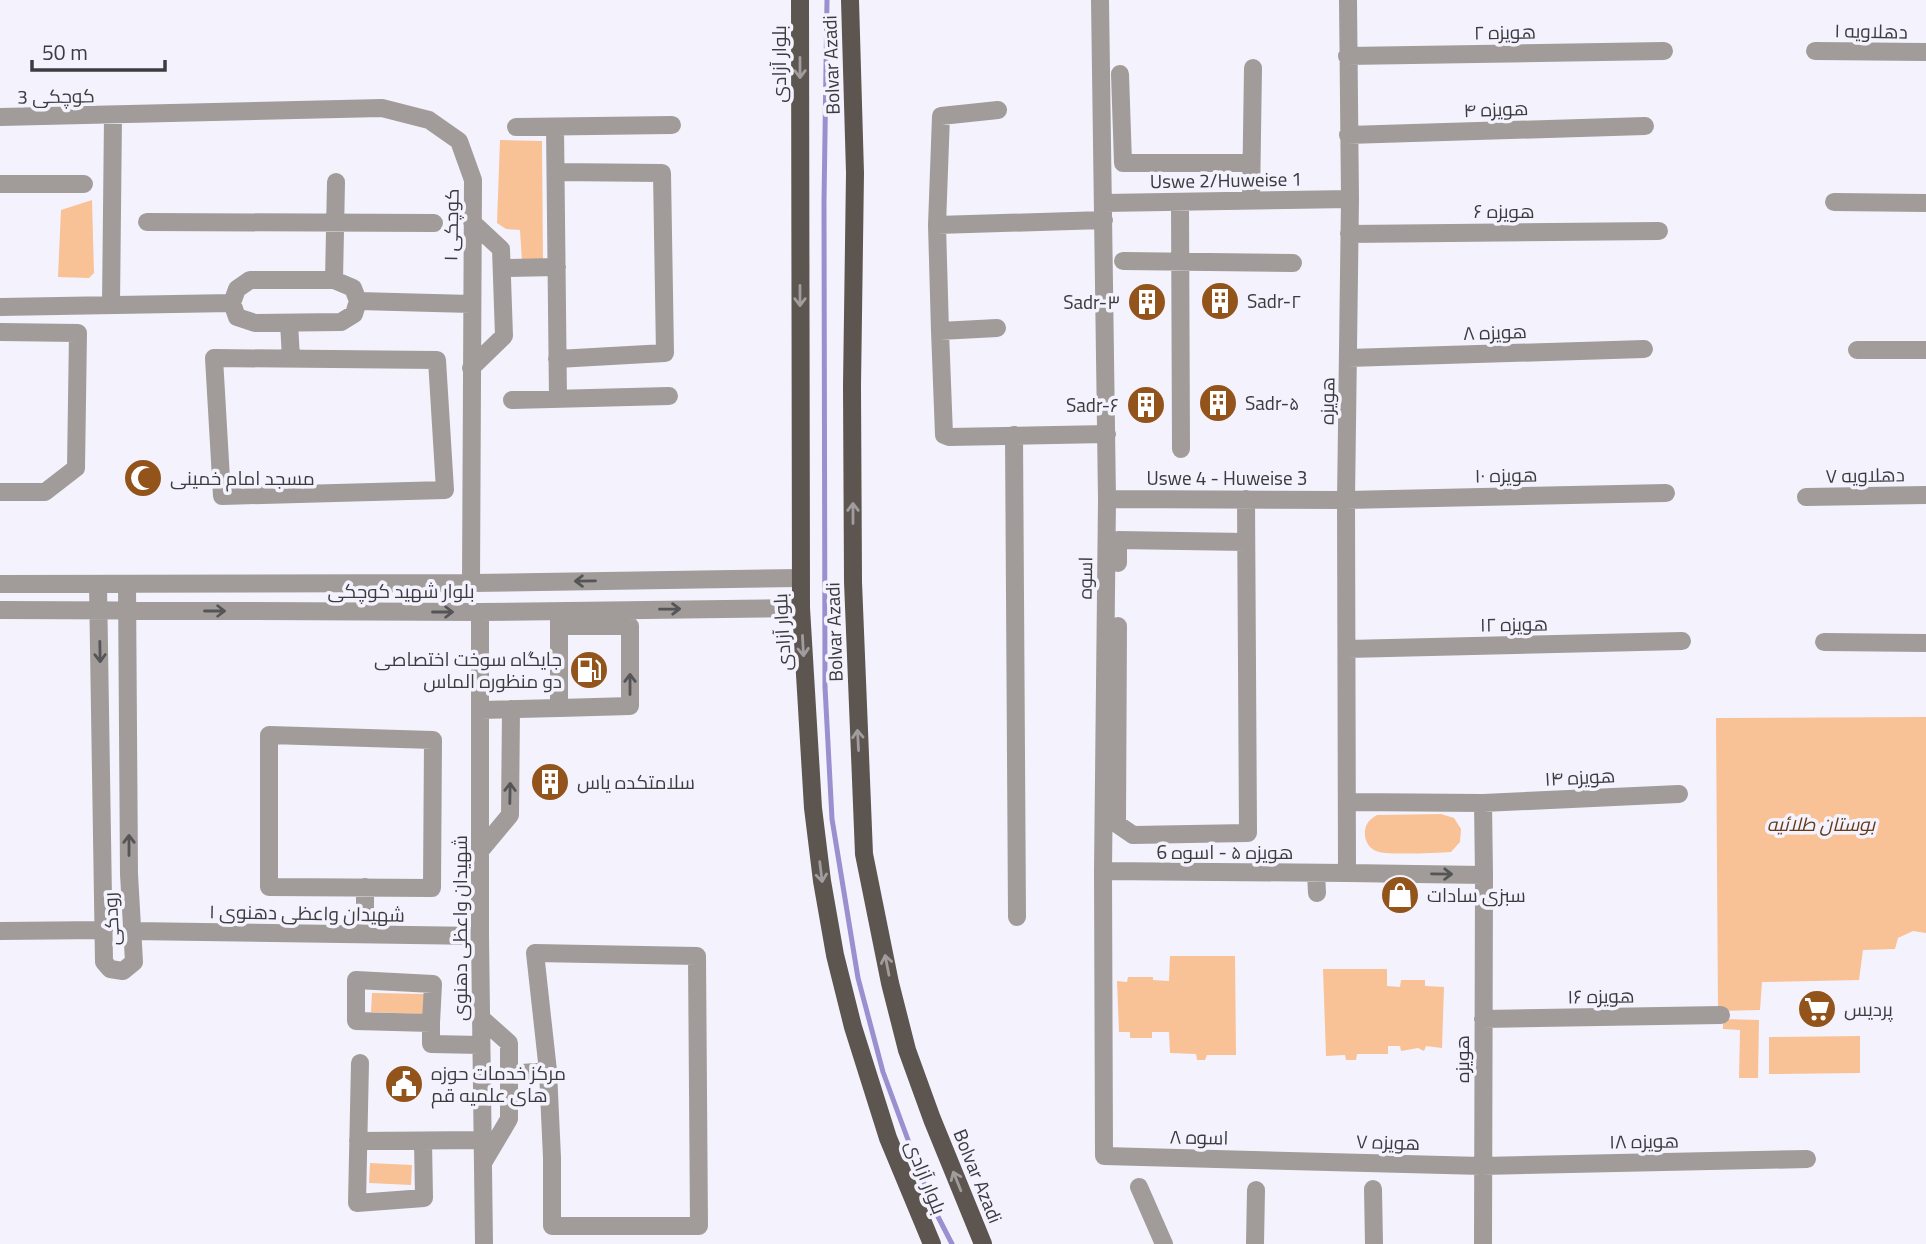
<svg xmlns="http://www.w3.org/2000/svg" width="1926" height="1244" font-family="Georgia,Cairo,serif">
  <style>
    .green { fill: #f9c196 }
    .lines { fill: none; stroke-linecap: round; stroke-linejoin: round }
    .stream { stroke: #9a90d0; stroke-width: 5 }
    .minor { stroke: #a19c99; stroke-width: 18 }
    .major { stroke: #5d554f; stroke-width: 18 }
    .oneway { stroke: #a19c9d }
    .oneway2 { stroke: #555456 }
    .labels { text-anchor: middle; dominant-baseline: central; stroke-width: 7; stroke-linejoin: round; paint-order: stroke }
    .street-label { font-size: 19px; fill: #3c3c40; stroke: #f4f3fd }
    .poi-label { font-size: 19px; fill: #3c3c40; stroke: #f4f3fd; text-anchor: start }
    .park-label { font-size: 19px; font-style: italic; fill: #633b1a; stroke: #f4f3fd }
  </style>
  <rect width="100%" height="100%" fill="#f4f3fd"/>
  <path class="green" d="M500,140l42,1 1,121h-21l-2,-32 -14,-1 -9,-6z
    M92,200l2,73 -5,5 -31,-1 3,-67z
    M1926,717v216l-13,-2 -15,7 -3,11 -32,1 -4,30 -97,2 -2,28 -42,1 -2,-293z
    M1441,814l13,4 7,11 -1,13 -9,10c-15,1 -59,3 -72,0 -9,-2 -15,-11 -14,-20 0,-8 5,-13 12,-17z
    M1170,956h65l1,99h-29l-2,5h-8l-1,-6 -26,-1 -1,-21h-17v6h-22v-6h-11l-2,-51 10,1 1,-5h25v3l16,1z
    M1323,969h64v17l13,1 1,-7h24v6l19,1 -2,61 -16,-2 -2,5 -6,-3 -17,3 -1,-5h-12v8h-31l-1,6h-10l-1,-5 -19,1z
    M372,993l52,1 -1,20 -52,-2z
    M1723,1019l36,1 -1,58h-19l1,-48 -17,-1z
    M1860,1036v37l-91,1v-37z
    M370,1163l42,2 -1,20 -42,-2z"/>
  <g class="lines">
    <path class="stream" d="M827,0l-3,202 1,485 7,132 26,159 25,94 49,133 20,39"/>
    <path class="minor" d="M1100,0l7,499 -4,372 1,285 378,10 325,-7
      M1348,0l2,199 -4,301 1,373 137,2 -1,-72 -135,-1
      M1815,51l111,1
      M1347,56l317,-5
      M1120,74l3,89h128
      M998,110l-57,6 -4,109 167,-5
      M0,117l382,-9 47,12 30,21 14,39 -2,403
      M516,127l156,-2
      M555,127l3,272
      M1348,135l297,-9
      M556,172l106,1 3,180 -108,6
      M0,184h84
      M1251,201l2,-133
      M1180,202l1,247
      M1834,202l92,1
      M1104,203l246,-4
      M147,222l287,1
      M937,225l3,106 57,-3
      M1349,234l310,-3
      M1123,261l170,2
      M502,268l55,-1
      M250,280h84l19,8 5,13 -4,13 -13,8 -86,1 -18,-6 -5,-14 5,-14z
      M334,280l2,-98
      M358,301l113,3
      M111,305l2,-189
      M0,307l232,-4
      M289,323l2,35
      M940,331l4,104 5,2 158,-3
      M0,332l78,1 -2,135 -31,24h-45
      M1857,350h69
      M214,358l223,2 8,130 -223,6z
      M1348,358l296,-9
      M471,368l33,-32 -3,-87 -29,-27
      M512,400l157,-4
      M1014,435l3,482
      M1806,497l120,-2
      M1107,499l239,1 320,-7
      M1118,563v-23l128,2
      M0,584l471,-1 329,-5
      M98,584l6,378 6,7 13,2 11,-9 -5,-88 -2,-290
      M0,610l480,2 321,-4
      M480,612v324l4,308
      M1118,626l-1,198 16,11 115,-2 -2,-334
      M1824,642l102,1
      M1347,649l335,-8
      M559,708l71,-2v-80h-71
      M481,710l78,-2v-93
      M269,735l164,5 -1,148 -163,-1z
      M1483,803l196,-9
      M480,851l30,-36 1,-106
      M1103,871l244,2
      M1316,873l1,20
      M0,931l104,-1
      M132,931l348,5
      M365,934v-47
      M535,953l162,3 2,270h-147v-68l-4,-87z
      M481,1018l28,25v76l-26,44
      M1483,1019l238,-4
      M431,1023l2,-39 -77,-4v41l75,2v21l50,1
      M360,1063l-3,140 67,-5 -1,-57
      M509,1074l39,-3
      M358,1141l125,-1
      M1139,1187l25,57
      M1373,1189l1,55
      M1255,1244l1,-54
      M1483,1244l1,-369"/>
    <path class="major" d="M800,0l1,608 12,200 9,73 13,74 18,72 35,111 44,106
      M850,0l5,173 -3,213 1,196 11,272 26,129 17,67 25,69 51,125"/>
  </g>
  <defs><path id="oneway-shaft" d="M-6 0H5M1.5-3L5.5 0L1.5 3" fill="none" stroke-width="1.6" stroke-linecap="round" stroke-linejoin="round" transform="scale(1.75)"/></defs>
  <g class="oneway">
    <use href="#oneway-shaft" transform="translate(800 68) rotate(90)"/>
    <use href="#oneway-shaft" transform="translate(800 296) rotate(90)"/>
    <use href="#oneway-shaft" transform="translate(853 513) rotate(-90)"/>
    <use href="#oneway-shaft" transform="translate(803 646) rotate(87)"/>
    <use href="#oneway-shaft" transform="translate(858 740) rotate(-93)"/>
    <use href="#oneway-shaft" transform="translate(821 872) rotate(83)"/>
    <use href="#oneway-shaft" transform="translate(887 965) rotate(-101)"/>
    <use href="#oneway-shaft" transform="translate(957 1181) rotate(-112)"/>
  </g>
  <g class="oneway2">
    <use href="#oneway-shaft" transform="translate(585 581) rotate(179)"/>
    <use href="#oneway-shaft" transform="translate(670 609) rotate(-1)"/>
    <use href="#oneway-shaft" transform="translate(215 611)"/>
    <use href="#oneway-shaft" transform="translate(443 612)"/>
    <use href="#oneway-shaft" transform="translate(100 652) rotate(89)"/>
    <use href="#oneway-shaft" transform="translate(630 684) rotate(-90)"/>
    <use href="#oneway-shaft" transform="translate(510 793) rotate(-89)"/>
    <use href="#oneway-shaft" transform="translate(129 845) rotate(-90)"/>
    <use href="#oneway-shaft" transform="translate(1442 874) rotate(1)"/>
  </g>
  <defs>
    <symbol id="building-disc" viewBox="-11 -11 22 22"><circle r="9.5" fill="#93541b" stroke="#f4f3fd"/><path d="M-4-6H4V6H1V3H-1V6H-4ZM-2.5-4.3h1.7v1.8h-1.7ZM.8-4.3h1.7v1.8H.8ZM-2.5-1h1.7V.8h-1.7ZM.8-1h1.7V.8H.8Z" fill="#fff"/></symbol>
    <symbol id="mosque-disc" viewBox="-11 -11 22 22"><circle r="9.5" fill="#93541b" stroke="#f4f3fd"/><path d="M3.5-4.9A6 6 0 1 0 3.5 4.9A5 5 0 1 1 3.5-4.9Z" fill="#fff"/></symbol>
    <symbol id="fuel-disc" viewBox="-11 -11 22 22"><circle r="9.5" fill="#93541b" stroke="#f4f3fd"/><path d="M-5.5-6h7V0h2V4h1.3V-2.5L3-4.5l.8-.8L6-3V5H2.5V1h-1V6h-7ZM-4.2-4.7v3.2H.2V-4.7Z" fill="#fff"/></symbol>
    <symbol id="shop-disc" viewBox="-11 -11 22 22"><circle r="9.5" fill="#93541b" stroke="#f4f3fd"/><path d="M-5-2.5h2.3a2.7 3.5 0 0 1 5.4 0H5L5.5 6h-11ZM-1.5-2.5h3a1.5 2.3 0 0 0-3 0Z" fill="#fff"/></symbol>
    <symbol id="supermarket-disc" viewBox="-11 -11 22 22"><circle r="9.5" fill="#93541b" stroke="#f4f3fd"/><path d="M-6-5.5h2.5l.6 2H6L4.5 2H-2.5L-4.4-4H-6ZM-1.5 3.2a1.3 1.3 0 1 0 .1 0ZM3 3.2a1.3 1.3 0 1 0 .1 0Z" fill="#fff"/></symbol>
    <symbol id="civic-disc" viewBox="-11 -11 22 22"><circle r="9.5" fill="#93541b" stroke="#f4f3fd"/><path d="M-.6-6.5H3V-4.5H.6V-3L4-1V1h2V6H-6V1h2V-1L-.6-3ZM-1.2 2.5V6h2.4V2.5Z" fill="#fff"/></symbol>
  </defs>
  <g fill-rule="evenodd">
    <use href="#building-disc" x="1198" y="279" width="44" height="44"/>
    <use href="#building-disc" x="1125" y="280" width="44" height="44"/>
    <use href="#building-disc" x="1196" y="381" width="44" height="44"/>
    <use href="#building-disc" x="1124" y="383" width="44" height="44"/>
    <use href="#mosque-disc" x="121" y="456" width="44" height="44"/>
    <use href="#fuel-disc" x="567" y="648" width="44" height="44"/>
    <use href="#building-disc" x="528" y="760" width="44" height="44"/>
    <use href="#shop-disc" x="1378" y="873" width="44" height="44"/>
    <use href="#supermarket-disc" x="1795" y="987" width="44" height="44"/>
    <use href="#civic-disc" x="382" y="1062" width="44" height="44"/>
  </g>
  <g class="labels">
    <g class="street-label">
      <text transform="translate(1871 31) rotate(1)">دهلاویه ۱</text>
      <text transform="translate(1505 32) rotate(-1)">هویزه ۲</text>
      <text transform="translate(779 64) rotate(-90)">بلوار آزادی</text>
      <text transform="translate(831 65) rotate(-92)">Bolvar Azadi</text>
      <text transform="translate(56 96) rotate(-1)">کوچکی 3</text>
      <text transform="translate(1496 109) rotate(-2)">هویزه ۴</text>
      <text transform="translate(1226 180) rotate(-1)">Uswe 2/Huweise 1</text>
      <text x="1504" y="211">هویزه ۶</text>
      <text transform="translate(451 225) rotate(-89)">کوچکی ۱</text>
      <text transform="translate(1495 332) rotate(-2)">هویزه ۸</text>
      <text transform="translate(1327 401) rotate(-89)">هویزه</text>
      <text transform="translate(1506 475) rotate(-1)">هویزه ۱۰</text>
      <text transform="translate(1865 475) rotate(-1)">دهلاویه ۷</text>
      <text x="1227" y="478">Uswe 4 - Huweise 3</text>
      <text transform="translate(1085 578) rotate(-89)">اسوه</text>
      <text x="401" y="591">بلوار شهید کوچکی</text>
      <text transform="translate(1514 624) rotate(-1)">هویزه ۱۲</text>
      <text transform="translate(782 632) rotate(-93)">بلوار آزادی</text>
      <text transform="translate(834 632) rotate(-92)">Bolvar Azadi</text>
      <text transform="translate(1580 777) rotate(-3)">هویزه ۱۴</text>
      <text x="1225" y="852">هویزه ۵ - اسوه 6</text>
      <text transform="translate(307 913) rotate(1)">شهیدان واعظی دهنوی ۱</text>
      <text transform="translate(111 919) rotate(-93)">رودکی</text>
      <text transform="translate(460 928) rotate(-90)">شهیدان واعظی دهنوی</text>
      <text transform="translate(1601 996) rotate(-1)">هویزه ‍۱۶</text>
      <text transform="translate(1462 1059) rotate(-90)">هویزه</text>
      <text transform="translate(1199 1137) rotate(1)">اسوه ۸</text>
      <text transform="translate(1644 1141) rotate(-1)">هویزه ‍۱۸</text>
      <text transform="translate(1388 1142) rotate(2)">هویزه ۷</text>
      <text transform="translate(978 1176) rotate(68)">Bolvar Azadi</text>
      <text transform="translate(926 1177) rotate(68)">بلوار آزادی</text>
    </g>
    <g class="poi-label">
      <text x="1247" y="301">Sadr-۲</text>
      <text x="1120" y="302" text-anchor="end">Sadr-۳</text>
      <text x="1245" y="403">Sadr-۵</text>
      <text x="1119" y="405" text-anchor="end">Sadr-۶</text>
      <text x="170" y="478">مسجد امام خمینی</text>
      <text x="562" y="659" text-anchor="end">جایگاه سوخت اختصاصی<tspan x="562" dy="22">دو منظوره الماس</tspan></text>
      <text x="577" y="782">سلامتکده یاس</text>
      <text x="1427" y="895">سبزی سادات</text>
      <text x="1844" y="1009">پردیس</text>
      <text x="431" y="1073">مرکز خدمات حوزه<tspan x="431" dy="22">های علمیه قم</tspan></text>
    </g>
    <g class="park-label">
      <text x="1821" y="824">بوستان طلائیه</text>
    </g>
  </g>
  <path d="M32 60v10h133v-10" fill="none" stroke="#3c3c40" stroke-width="3.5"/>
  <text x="42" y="60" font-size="21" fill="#3c3c40" stroke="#f4f3fd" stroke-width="5" paint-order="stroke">50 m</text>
</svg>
